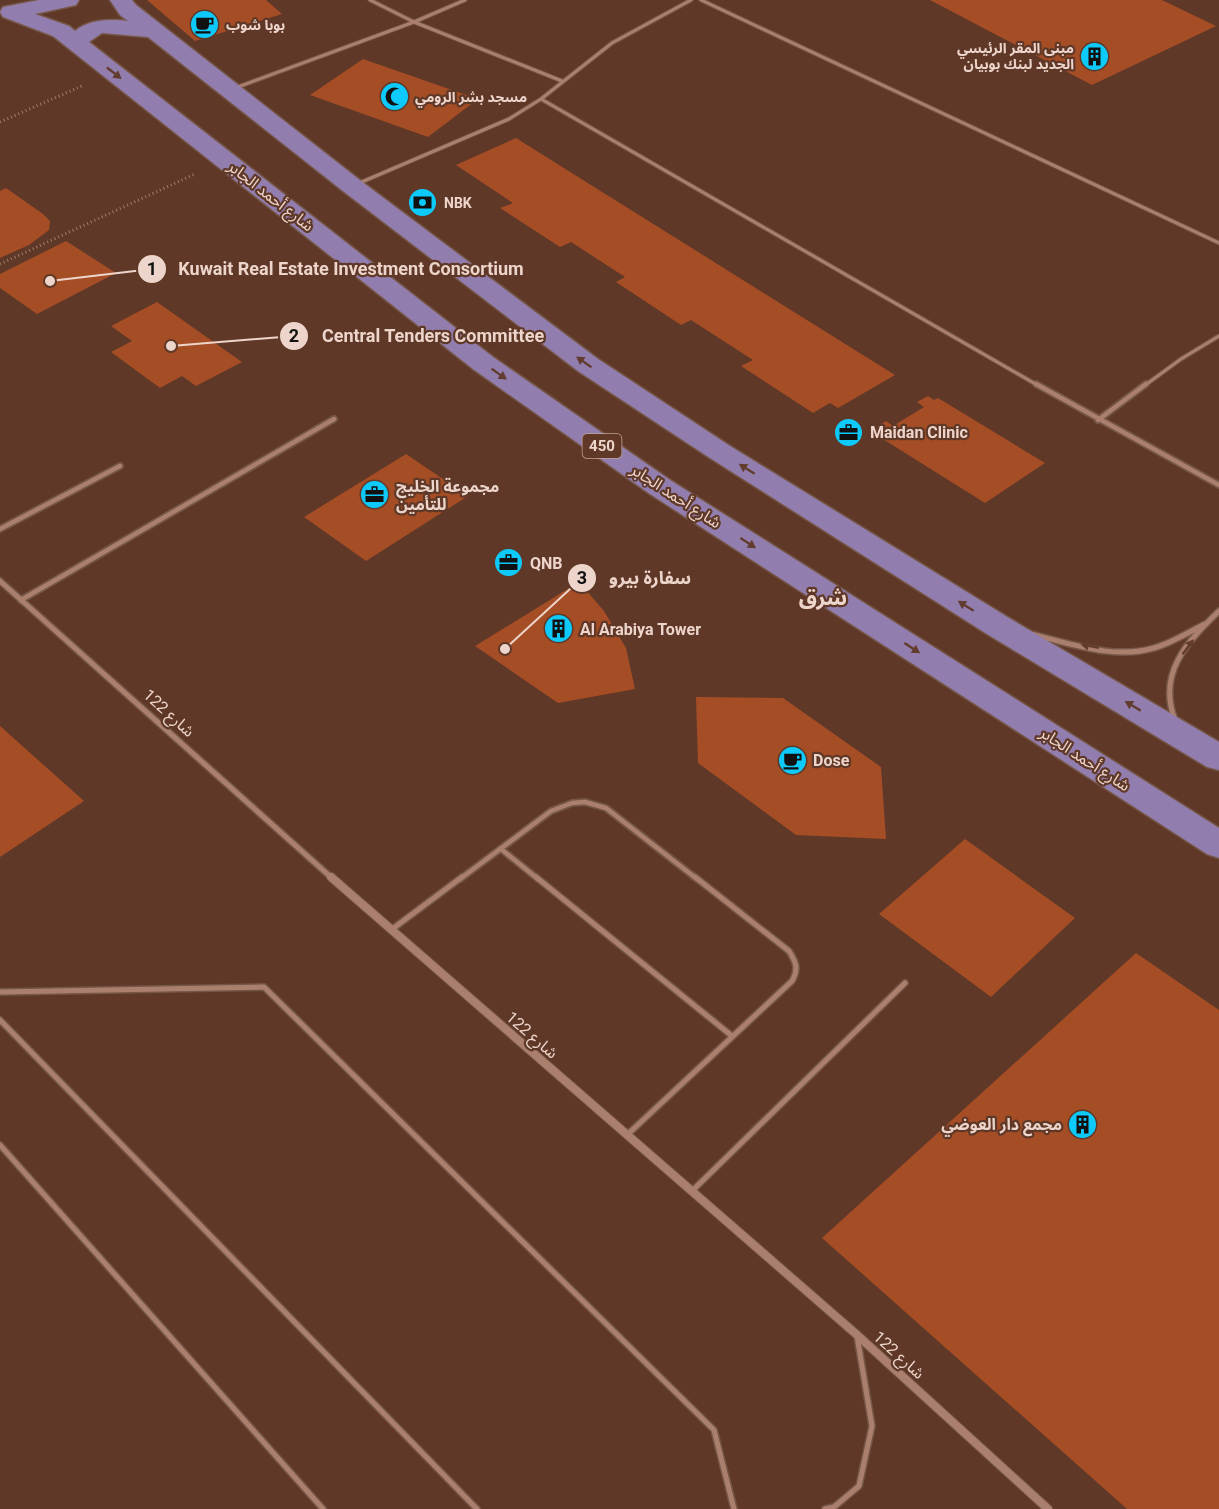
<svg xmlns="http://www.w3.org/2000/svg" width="1219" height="1509" font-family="Roboto,'Noto Sans Arabic',sans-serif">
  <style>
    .building { fill: #a54d25 }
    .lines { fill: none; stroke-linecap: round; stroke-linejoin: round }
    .lane-far2-casing { stroke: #755647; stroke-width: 5 }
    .lane-far1-casing { stroke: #755647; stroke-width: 8 }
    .lane-casing { stroke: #755647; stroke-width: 8 }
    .street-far1-casing { stroke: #755647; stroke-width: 8 }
    .street-casing { stroke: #755647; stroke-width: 10 }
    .primary-casing { stroke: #755647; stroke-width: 3 }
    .path { stroke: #9d7d6f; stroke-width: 3; stroke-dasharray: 1 3; stroke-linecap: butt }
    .lane-far2 { stroke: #ab7f6e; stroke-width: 3 }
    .lane-far1 { stroke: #ab7f6e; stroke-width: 4.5 }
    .lane { stroke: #ab7f6e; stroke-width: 5 }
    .street-far1 { stroke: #ab7f6e; stroke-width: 5 }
    .street { stroke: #ab7f6e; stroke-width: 8 }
    .primary { fill: #927eae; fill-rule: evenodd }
    .oneway { fill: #623c2f }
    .oneway2 { fill: #633c2c }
    .labels { text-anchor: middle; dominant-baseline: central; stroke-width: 4.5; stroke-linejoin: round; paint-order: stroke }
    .far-poi-label { font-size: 14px; font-weight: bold; fill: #edd5cb; stroke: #5f3828; text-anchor: start }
    .shield { fill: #5f3828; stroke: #c2a69a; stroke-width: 1.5 }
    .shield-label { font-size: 15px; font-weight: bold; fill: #edd5cb }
    .street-label { font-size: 16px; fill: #edd5cb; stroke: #5f3828 }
    .poi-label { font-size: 16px; font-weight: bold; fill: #edd5cb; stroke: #5f3828; text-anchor: start }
    .district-label { font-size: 22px; font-weight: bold; fill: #edd5cb; stroke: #5f3828 }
    .leader { fill: none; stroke: #edd5cb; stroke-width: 2 }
    .callout-dot { fill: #edd5cb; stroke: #5f3828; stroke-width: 2 }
    .mark-label { font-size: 18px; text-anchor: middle; font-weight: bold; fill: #111 }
    .callout-label { font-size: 18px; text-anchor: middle; font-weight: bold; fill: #edd5cb; stroke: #5f3828; stroke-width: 4.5; stroke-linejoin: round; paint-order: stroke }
  </style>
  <rect width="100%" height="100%" fill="#5f3828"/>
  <path class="building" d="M147,0h119l16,14 -87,27z
    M930,0h232l54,26 -124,59z
    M363,59l115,40 -50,38 -118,-42z
    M516,138l59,37 320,200 -57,33 -8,-5 -17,10 -72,-47 12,-6 -62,-40 -10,5 -65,-43 9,-5 -54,-35 -11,5 -60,-39 13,-5 -57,-38z
    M6,188l37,26 7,7 -1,9 -20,15 -29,13v-67z
    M66,241l50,32 -79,41 -37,-26v-14z
    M157,302l85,60 -46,24 -14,-10 -22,12 -49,-36 21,-11 -21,-15z
    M928,396l6,4 4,-2 107,65 -60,40 -107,-67 4,-3 -7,-5 11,-7 7,5 31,-19 -7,-5z
    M406,454l62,42 -102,65 -62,-44z
    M579,582l25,29 22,37 9,41 -77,14 -83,-57z
    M696,697l87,1 98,69 5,72 -90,-4 -98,-72z
    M0,726l84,75 -84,56z
    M965,839l110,79 -84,79 -112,-83z
    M1136,953l83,57v499h-92l-305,-271z"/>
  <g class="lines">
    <defs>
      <path id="lane-far2" d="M370,0l44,22 148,59
        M701,0l518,243
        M235,88l179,-66 51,-22
        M541,99l498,287
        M357,184l152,-65 32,-20 71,-56 79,-43
        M1144,386l37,-27 38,-23"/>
      <path id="lane-far1" d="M1036,384l183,101
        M1098,420l48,-36
        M0,529l120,-63
        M21,600l313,-181
        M501,849l37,30
        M460,879l91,-68 21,-8 13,-1 21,6 91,71"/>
      <path id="lane" d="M536,877l196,159
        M391,930l71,-53
        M0,992l264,-5 450,443 20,79
        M0,1020l477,489
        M627,1135l165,-154c7,-12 4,-19 -3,-30l-94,-74
        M0,1145l323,364
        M692,1191l213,-208
        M825,1509l9,-2 25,-21 13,-60 -15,-90"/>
      <path id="street-far1" d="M0,581l333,298
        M1030,634c40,9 83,26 124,14 18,-5 35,-16 51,-24
        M1175,720c-18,-47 12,-78 44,-109"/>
      <path id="street" d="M331,877l525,457 192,175"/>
      <path id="primary" d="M39,0h40l-3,5 -41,9 34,12 6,5c14,-12 36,-12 53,-10l-8,-6 -10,-15h22l4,5 225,176 237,178 132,87 279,172 210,124v28l-12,-3 -220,-133 -277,-176 -132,-87 -235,-180 -195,-154 -46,-4 -13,9 404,315 177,123 549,348v30l-12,-4 -557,-360 -177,-125 -420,-333 -50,-19 -3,-5 3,-5z"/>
    </defs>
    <use href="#lane-far2" class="lane-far2-casing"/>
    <use href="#lane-far1" class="lane-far1-casing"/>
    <use href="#lane" class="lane-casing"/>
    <use href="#street-far1" class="street-far1-casing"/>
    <use href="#street" class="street-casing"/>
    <use href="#primary" class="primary-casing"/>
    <path class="path" d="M0,122l82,-36
      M0,264l195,-90"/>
    <use href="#lane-far2" class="lane-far2"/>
    <use href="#lane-far1" class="lane-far1"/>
    <use href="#lane" class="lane"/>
    <use href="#street-far1" class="street-far1"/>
    <use href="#street" class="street"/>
    <use href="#primary" class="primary"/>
  </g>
  <defs><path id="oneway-solid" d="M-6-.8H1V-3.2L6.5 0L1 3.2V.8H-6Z" transform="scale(1.5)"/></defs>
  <g class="oneway">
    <use href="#oneway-solid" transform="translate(114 73) rotate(38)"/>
    <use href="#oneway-solid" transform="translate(584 362) rotate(-145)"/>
    <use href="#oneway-solid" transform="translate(499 374) rotate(35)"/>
    <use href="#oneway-solid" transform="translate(747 469) rotate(-148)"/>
    <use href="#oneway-solid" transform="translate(748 543) rotate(33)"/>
    <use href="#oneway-solid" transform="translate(966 606) rotate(-148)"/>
    <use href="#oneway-solid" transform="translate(912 648) rotate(33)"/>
    <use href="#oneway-solid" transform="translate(1133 706) rotate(-149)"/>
  </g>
  <g class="oneway2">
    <use href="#oneway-solid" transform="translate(1090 646) rotate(-169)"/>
    <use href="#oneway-solid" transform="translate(1188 647) rotate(-53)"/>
  </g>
  <defs>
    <symbol id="cafe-disc" viewBox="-11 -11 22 22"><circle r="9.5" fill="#0ecafa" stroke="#5f3828"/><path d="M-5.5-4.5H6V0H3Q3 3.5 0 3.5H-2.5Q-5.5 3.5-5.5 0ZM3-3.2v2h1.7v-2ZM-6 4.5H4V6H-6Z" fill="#111"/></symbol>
    <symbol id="building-disc" viewBox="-11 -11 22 22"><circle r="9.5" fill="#0ecafa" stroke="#5f3828"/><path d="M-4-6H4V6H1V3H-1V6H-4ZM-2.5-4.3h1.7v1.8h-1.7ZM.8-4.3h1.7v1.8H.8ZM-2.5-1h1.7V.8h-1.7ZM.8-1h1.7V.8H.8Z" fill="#111"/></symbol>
    <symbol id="mosque-disc" viewBox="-11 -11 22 22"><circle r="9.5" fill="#0ecafa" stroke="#5f3828"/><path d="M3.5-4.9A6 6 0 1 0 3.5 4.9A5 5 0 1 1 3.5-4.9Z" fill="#111"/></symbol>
    <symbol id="bank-disc" viewBox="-11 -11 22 22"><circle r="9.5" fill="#0ecafa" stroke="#5f3828"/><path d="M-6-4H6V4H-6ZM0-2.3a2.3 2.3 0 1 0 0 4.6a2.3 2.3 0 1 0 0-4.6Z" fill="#111"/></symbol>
    <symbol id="office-disc" viewBox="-11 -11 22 22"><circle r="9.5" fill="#0ecafa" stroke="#5f3828"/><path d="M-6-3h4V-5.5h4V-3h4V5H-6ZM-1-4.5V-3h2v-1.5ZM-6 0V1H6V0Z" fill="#111"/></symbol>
  </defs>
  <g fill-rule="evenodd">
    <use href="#cafe-disc" x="188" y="8" width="33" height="33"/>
    <use href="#building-disc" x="1078" y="40" width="33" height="33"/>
    <use href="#mosque-disc" x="378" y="80" width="33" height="33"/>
    <use href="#bank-disc" x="406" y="186" width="33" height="33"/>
    <use href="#office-disc" x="832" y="416" width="33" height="33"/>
    <use href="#office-disc" x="358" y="478" width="33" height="33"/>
    <use href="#office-disc" x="492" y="546" width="33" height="33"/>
    <use href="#building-disc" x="542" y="612" width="33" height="33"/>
    <use href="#cafe-disc" x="776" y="744" width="33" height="33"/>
    <use href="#building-disc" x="1066" y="1108" width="33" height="33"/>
  </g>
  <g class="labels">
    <g class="far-poi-label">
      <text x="226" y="25">بوبا شوب</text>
      <text x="1074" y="48" text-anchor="end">مبنى المقر الرئيسي<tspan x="1074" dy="16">الجديد لبنك بوبيان</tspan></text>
      <text x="415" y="97">مسجد بشر الرومي</text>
      <text x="444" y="203">NBK</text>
    </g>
    <rect class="shield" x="582.5" y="434" width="39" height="24" rx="4.5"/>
    <g class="shield-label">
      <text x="602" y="446">450</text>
    </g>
    <g class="street-label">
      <text transform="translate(271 196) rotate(38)">شارع أحمد الجابر</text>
      <text transform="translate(676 496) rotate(33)">شارع أحمد الجابر</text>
      <text transform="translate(169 713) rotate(42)">شارع 122</text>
      <text transform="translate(1085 759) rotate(33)">شارع أحمد الجابر</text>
      <text transform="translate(532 1035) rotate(41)">شارع 122</text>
      <text transform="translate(899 1355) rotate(42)">شارع 122</text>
    </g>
    <g class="poi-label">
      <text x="870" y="432">Maidan Clinic</text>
      <text x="396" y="486">مجموعة الخليج<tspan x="396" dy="18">للتأمين</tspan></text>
      <text x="530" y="563">QNB</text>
      <text x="580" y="629">Al Arabiya Tower</text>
      <text x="813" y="760">Dose</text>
      <text x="1062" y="1124" text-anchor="end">مجمع دار العوضي</text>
    </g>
    <g class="district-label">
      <text x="823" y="597">شرق</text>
    </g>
  </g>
  <path class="leader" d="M50 281L152 269M171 346L294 336M505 649L582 578"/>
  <g class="callout-dot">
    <circle cx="50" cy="281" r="6"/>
    <circle cx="171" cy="346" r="6"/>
    <circle cx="505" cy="649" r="6"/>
    <circle cx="152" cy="269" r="15"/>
    <circle cx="294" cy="336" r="15"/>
    <circle cx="582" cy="578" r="15"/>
  </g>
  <g class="mark-label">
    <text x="152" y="275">1</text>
    <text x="294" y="342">2</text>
    <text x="582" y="584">3</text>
  </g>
  <g class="callout-label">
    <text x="351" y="275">Kuwait Real Estate Investment Consortium</text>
    <text x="433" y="342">Central Tenders Committee</text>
    <text x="650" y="584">سفارة بيرو</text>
  </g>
</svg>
